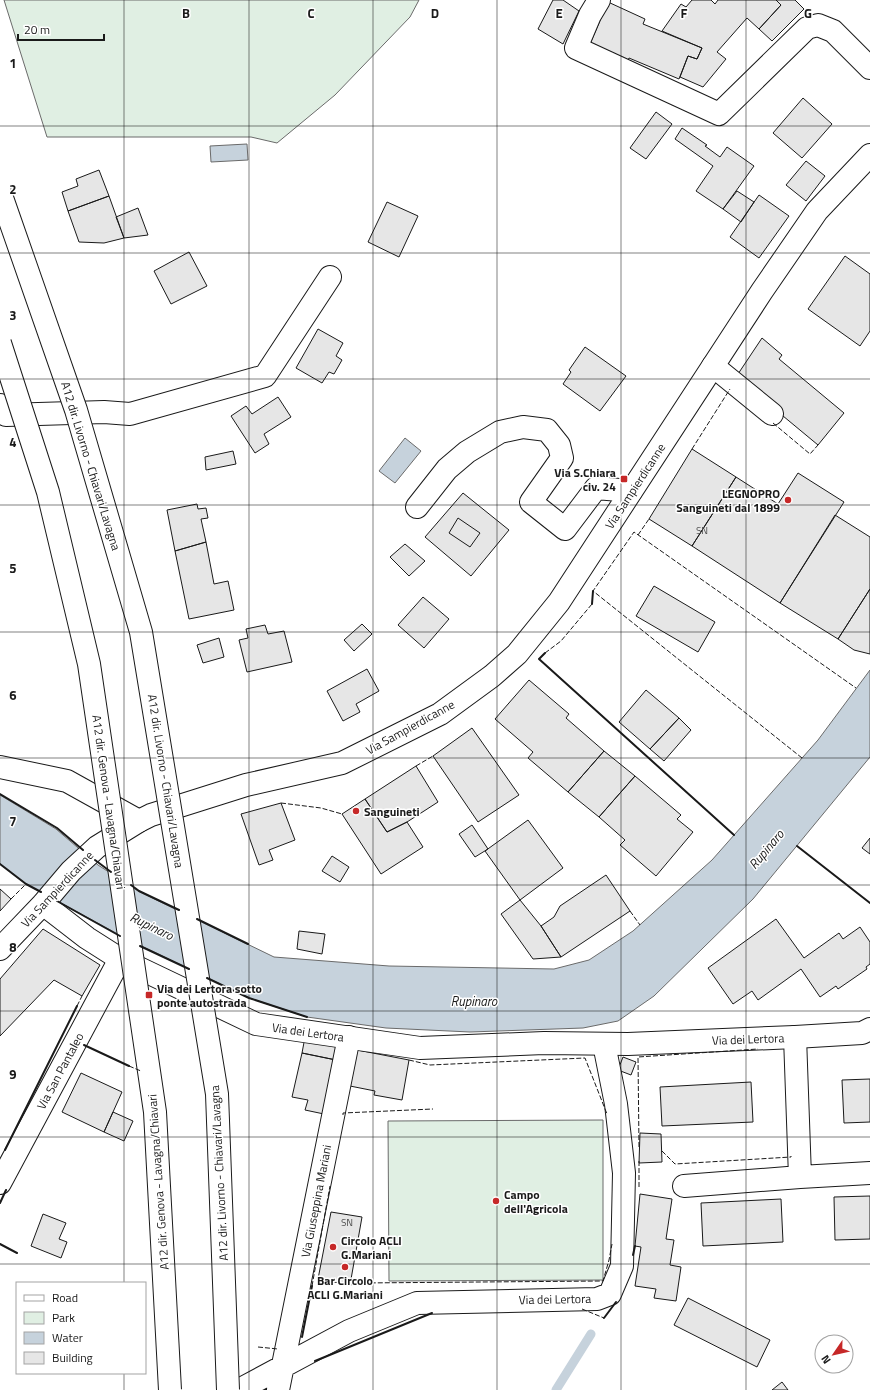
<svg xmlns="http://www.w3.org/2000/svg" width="870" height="1390" font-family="'Titillium Web',sans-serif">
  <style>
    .green { fill: #e0efe3; stroke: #6a6a6a }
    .water { fill: #c6d2dc; stroke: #6a6a6a }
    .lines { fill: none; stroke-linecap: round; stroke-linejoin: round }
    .stream { stroke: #c6d2dc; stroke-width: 9 }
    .building { fill: #e6e6e6; stroke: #1a1a1a }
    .minor-casing { stroke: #1a1a1a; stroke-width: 24 }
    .major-casing { stroke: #1a1a1a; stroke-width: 24 }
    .minor { stroke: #fff; stroke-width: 22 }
    .major { stroke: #fff; stroke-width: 22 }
    .highway-bridge-casing { stroke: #1a1a1a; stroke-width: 24; stroke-linecap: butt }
    .highway-bridge { stroke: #fff; stroke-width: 22 }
    .fence { stroke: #1a1a1a; stroke-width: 1; stroke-dasharray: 5 2; stroke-linecap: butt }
    .wall { stroke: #1a1a1a; stroke-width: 2 }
    .grid { fill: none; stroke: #1a1a1a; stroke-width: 1; stroke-opacity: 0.55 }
    .poi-dot { fill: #c62828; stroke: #fff; stroke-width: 1.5 }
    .labels { text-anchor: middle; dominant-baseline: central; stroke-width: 3; stroke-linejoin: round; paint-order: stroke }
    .number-label { font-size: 10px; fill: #4d4d4d }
    .street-label { font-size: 12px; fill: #1a1a1a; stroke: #fff }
    .poi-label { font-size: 12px; font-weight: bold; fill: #1a1a1a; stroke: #fff; text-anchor: start }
    .water-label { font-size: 13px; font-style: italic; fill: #1a1a1a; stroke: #fff }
    .grid-label { font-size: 13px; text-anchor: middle; font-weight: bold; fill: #1a1a1a; stroke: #fff; stroke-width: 3; stroke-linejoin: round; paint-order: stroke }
  </style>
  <rect width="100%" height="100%" fill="#fff"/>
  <path class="green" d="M4,0h415l-9,17 -75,78 -58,48 -26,-6h-204z
    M603,1120v160l-214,1 -1,-160z"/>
  <path class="water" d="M247,144l1,16 -37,2 -1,-16z
    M405,438l16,13 -26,32 -16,-12z
    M870,670v87l-117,142 -99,97 -36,25 -35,7 -113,4 -84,-4 -79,-11 -58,-19 -124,-60 -99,-54 -26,-20v-69l56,34 42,36 40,26 136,66 115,9 165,3 35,-9 44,-29 79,-71 106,-120z"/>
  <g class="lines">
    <path class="stream" d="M556,1390l35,-56"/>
  </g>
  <path class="building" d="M553,0h10l16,11 -16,33 -25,-15z
    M692,0h19l4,4 3,-4h58l5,5 -22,24 -12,-11 -30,34 9,7 -23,28 -23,-10 8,-21 9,3 5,-11 -40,-17 19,-27 5,3z
    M776,0h19l9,9 -32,32 -13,-12 22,-24z
    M608,2l37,17 -2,5 59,24 -5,11 -9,-3 -9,23 -50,-21 -2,4 -38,-16z
    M803,98l29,26 -30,34 -29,-25z
    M656,112l16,12 -26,35 -16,-11z
    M682,128l25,17 -2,1 15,11 7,-10 27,19 -31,43 -27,-18 17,-25 -38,-27z
    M806,161l19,15 -19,25 -20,-16z
    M99,170l10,26 -41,15 -6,-19 16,-6 -2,-7z
    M737,191l17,11 -13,20 -18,-13z
    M759,195l30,21 -30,42 -29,-21z
    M109,196l15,42 -20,5 -25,-1 -11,-31z
    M387,202l31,14 -19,41 -31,-15z
    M138,208l10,27 -24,3 -8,-21z
    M189,252l18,34 -36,18 -17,-33z
    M845,256l25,18v57l-10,15 -52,-37z
    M318,329l25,14 -7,13 6,4 -8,14 -5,-2 -7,11 -26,-15z
    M762,338l20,17 -3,4 65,54 -26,32 -82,-68z
    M585,347l41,29 -26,35 -37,-27 8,-12 -2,-2z
    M278,397l13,20 -27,17 5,10 -14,9 -24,-37 15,-10 6,8z
    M692,449l44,28 -44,69 -43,-27z
    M233,451l3,13 -30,6 -1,-13z
    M798,473l46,29 -64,101 -88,-57 44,-69 42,27z
    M463,493l46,37 -38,46 -46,-39z
    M197,504l1,5 8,-1 2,10 -7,1 5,23 -31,9 -8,-41z
    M835,515l35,22v52l-32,50 -58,-36z
    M458,518l22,15 -10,14 -21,-14z
    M206,542l8,42 14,-3 6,29 -45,9 -14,-68z
    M405,544l20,17 -16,15 -19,-19z
    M654,586l61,36 -17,30 -62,-36z
    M870,589v65l-16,-4 -16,-11z
    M423,597l26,22 -25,29 -26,-23z
    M362,624l10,10 -18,17 -10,-11z
    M265,625l3,9 16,-3 8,31 -45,10 -8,-32 9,-2 -2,-9z
    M219,638l5,19 -21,6 -6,-18z
    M367,669l12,22 -23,13 4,8 -17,9 -16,-30z
    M529,680l40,34 -3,4 38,33 -36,41 -40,-34 5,-6 -38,-33z
    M646,690l33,28 -29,31 -31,-27z
    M679,718l12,12 -27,31 -14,-12z
    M472,728l47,67 -41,27 -45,-66z
    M604,751l31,25 -36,41 -31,-25z
    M416,766l22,36 -31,20 -20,10 -22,-33z
    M635,776l46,39 -4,4 16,13 -37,44 -36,-31 5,-5 -26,-23z
    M365,799l22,33 20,-10 16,25 -42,27 -39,-60z
    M281,803l14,37 -26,10 4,10 -14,5 -18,-51z
    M528,820l35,48 -43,32 -35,-49z
    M472,825l16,24 -13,8 -16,-23z
    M870,838v16l-8,-6z
    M332,856l17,11 -9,15 -18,-11z
    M606,875l24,36 -69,46 -20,-31 13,-9 6,-11z
    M0,889l11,10 -11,12z
    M520,900l21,26 20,31 -28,2 -32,-45z
    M776,919l28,39 35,-25 4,6 17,-12 10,15v22l-4,3 1,2 -29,20 -2,-3 -16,11 -19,-28 -43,31 -6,-9 -19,13 -25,-36z
    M43,929l57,36 -18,31 -28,-16 -54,56v-57z
    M299,931l26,3 -3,20 -25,-5z
    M305,1037l34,8 -3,15 -34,-7z
    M352,1049l57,11 -7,40 -28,-5 1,-4 -30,-6z
    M302,1053l34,7 -12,54 -19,-4 3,-10 -16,-3z
    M623,1057l13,5 -5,13 -13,-5z
    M81,1073l41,19 -18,40 -42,-20z
    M870,1079v43l-26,1 -2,-43z
    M751,1082l2,40 -91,4 -2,-39z
    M113,1112l20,9 -9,20 -20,-9z
    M640,1133l21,1 1,28 -23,1z
    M640,1194l32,5 -6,40 8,1 -4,25 11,2 -5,34 -22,-3 2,-9 -21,-3 6,-39 -6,-1z
    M870,1196v43l-35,1 -1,-43z
    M781,1199l2,43 -80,4 -2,-43z
    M331,1212l31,5 -12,68 -32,-6z
    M43,1214l23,9 -7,16 8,3 -6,16 -30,-12z
    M688,1298l82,42 -13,27 -83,-42z
    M782,1382l6,8h-16z"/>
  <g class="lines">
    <defs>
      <path id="minor" d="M599,0l-9,15 -14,33 143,66 88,-86 11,-3 15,6 37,37
        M713,366l59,48
        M0,405l6,10 98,-3 26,2 135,-38 65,-99
        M417,507l30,-38 20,-17 33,-20 23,-5 24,3 12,15 3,13 -31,44 34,27 31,-41 35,3
        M0,767l67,14 72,40
        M800,1177l70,-4
        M0,1183l120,-224
        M684,1186l116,-9 -5,-140
        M239,1390l110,-59 68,-28 180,-4 13,-5 12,-28 2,-93 -8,-69 -12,-60
        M278,1390l71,-353"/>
      <path id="major" d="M43,904l44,34 33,21 136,65 164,24 124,-5 84,1 167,-7 67,-4 8,-4
        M0,949l43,-45 28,-33 26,-24 42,-26 12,-6 95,-30 96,-22 98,-49 52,-38 25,-22 42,-52 203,-311 55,-80 53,-56"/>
    </defs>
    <use href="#minor" class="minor-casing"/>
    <use href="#major" class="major-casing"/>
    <use href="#minor" class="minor"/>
    <use href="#major" class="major"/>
    <defs>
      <path id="highway-bridge" d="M0,192l76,218 65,222 76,462 11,296
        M0,343l48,149 41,172 66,448 15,278"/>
    </defs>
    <use href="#highway-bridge" class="highway-bridge-casing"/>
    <use href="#highway-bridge" class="highway-bridge"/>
    <path class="fence" d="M773,423l37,31 8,-9
      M692,449l38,-60
      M638,535l11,-16
      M545,653l16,-12 31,-37
      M802,758l-209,-167 41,-59 222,156
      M416,766l17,-10
      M281,803l40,5 21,6
      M11,899l15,-15
      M630,911l10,14
      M77,1006l5,-10
      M409,1060l21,5 155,-7 22,56
      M129,1066l12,5
      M343,1115v-2l90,-4
      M639,1147l-1,-90 120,-8
      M662,1151l13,13 116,-7v-1
      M639,1161v28
      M350,1285l9,-2 244,-2 6,-21 3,-16
      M312,1286l18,-100
      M582,1309l22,9
      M258,1347l20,2"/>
    <path class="wall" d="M592,604l1,-13
      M545,653l-6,6 195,176
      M0,794l57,34 26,22
      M797,846l73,57
      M95,860l16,12
      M0,864l26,20 15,8
      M131,885l8,6 40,19
      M57,901l63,35
      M197,919l51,25
      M140,946l49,23
      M207,978l42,20 58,19
      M84,1045l45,21
      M5,1150l72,-144
      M0,1203l6,-13
      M0,1244l17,9
      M633,1255l2,-9
      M604,1318l12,-16
      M302,1337l10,-51
      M315,1361l117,-48"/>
  </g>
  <path class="grid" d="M124,0v1283M249,0v1390M373,0v1390M497,0v1390M621,0v1390M746,0v1390M0,126h870M0,253h870M0,379h870M0,505h870M0,632h870M0,758h870M0,885h870M0,1011h870M0,1137h870M0,1264h870M124,1373v17"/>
  <g class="poi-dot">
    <rect x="620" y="475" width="8" height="8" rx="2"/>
    <circle cx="788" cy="500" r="4"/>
    <circle cx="356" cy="811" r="4"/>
    <rect x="145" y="991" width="8" height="8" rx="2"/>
    <circle cx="496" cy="1201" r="4"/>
    <circle cx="333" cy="1247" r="4"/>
    <circle cx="345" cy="1267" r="4"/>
  </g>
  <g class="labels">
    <g class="number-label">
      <text x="702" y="530">SN</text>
      <text x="347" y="1222">SN</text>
    </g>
    <g class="street-label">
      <text transform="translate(91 466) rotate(73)">A12 dir. Livorno - Chiavari/Lavagna</text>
      <text transform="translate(635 486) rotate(-57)">Via Sampierdicanne</text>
      <text transform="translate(410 727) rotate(-29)">Via Sampierdicanne</text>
      <text transform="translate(166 781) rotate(81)">A12 dir. Livorno - Chiavari/Lavagna</text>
      <text transform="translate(109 802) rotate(82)">A12 dir. Genova - Lavagna/Chiavari</text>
      <text transform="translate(57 889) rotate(-47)">Via Sampierdicanne</text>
      <text transform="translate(308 1032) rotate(8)">Via dei Lertora</text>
      <text transform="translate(748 1039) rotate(-2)">Via dei Lertora</text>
      <text transform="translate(60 1071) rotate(-62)">Via San Pantaleo</text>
      <text transform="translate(219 1173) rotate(-93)">A12 dir. Livorno - Chiavari/Lavagna</text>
      <text transform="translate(158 1182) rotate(-94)">A12 dir. Genova - Lavagna/Chiavari</text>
      <text transform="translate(316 1201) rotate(-79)">Via Giuseppina Mariani</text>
      <text transform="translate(555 1299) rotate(-1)">Via dei Lertora</text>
    </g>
    <g class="poi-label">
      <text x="616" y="472" text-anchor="end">Via S.Chiara<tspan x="616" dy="14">civ. 24</tspan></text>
      <text x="780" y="493" text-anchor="end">LEGNOPRO<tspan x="780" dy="14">Sanguineti dal 1899</tspan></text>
      <text x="364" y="811">Sanguineti</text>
      <text x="157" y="988">Via dei Lertora sotto<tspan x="157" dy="14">ponte autostrada</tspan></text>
      <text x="504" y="1194">Campo<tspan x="504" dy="14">dell'Agricola</tspan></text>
      <text x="341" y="1240">Circolo ACLI<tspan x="341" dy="14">G.Mariani</tspan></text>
      <text x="345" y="1280" text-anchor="middle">Bar Circolo<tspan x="345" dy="14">ACLI G.Mariani</tspan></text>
    </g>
    <g class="water-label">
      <text transform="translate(766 849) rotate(-50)">Rupinaro</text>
      <text transform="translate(152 926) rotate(26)">Rupinaro</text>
      <text x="474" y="1001">Rupinaro</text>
    </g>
  </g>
  <g class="grid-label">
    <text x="186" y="18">B</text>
    <text x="311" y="18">C</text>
    <text x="435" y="18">D</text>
    <text x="559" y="18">E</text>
    <text x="684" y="18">F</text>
    <text x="808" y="18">G</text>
    <text x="13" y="68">1</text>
    <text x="13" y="194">2</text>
    <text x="13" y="320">3</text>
    <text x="13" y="447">4</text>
    <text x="13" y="573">5</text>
    <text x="13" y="700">6</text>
    <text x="13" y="826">7</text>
    <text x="13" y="952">8</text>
    <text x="13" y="1079">9</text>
  </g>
  <rect x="16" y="1282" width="130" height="92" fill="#ffffff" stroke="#a3a3a3"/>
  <rect x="24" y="1295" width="20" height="6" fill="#ffffff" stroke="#a3a3a3"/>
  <text x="52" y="1302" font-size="12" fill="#1a1a1a">Road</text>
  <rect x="24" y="1312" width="20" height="12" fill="#e0efe3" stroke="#a3a3a3"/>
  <text x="52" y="1322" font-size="12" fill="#1a1a1a">Park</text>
  <rect x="24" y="1332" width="20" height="12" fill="#c6d2dc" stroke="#a3a3a3"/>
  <text x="52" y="1342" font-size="12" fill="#1a1a1a">Water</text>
  <rect x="24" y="1352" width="20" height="12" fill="#e6e6e6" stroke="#a3a3a3"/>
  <text x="52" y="1362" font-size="12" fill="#1a1a1a">Building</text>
  <g transform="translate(834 1354) rotate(236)"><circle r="19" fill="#ffffff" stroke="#a3a3a3"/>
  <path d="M0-3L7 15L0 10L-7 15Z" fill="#c62828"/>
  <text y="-6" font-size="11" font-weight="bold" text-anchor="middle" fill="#1a1a1a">N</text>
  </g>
  <path d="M18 34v6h86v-6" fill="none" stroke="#1a1a1a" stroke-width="2"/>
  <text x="24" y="34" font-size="12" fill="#1a1a1a" stroke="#ffffff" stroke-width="3" paint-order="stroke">20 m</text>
</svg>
